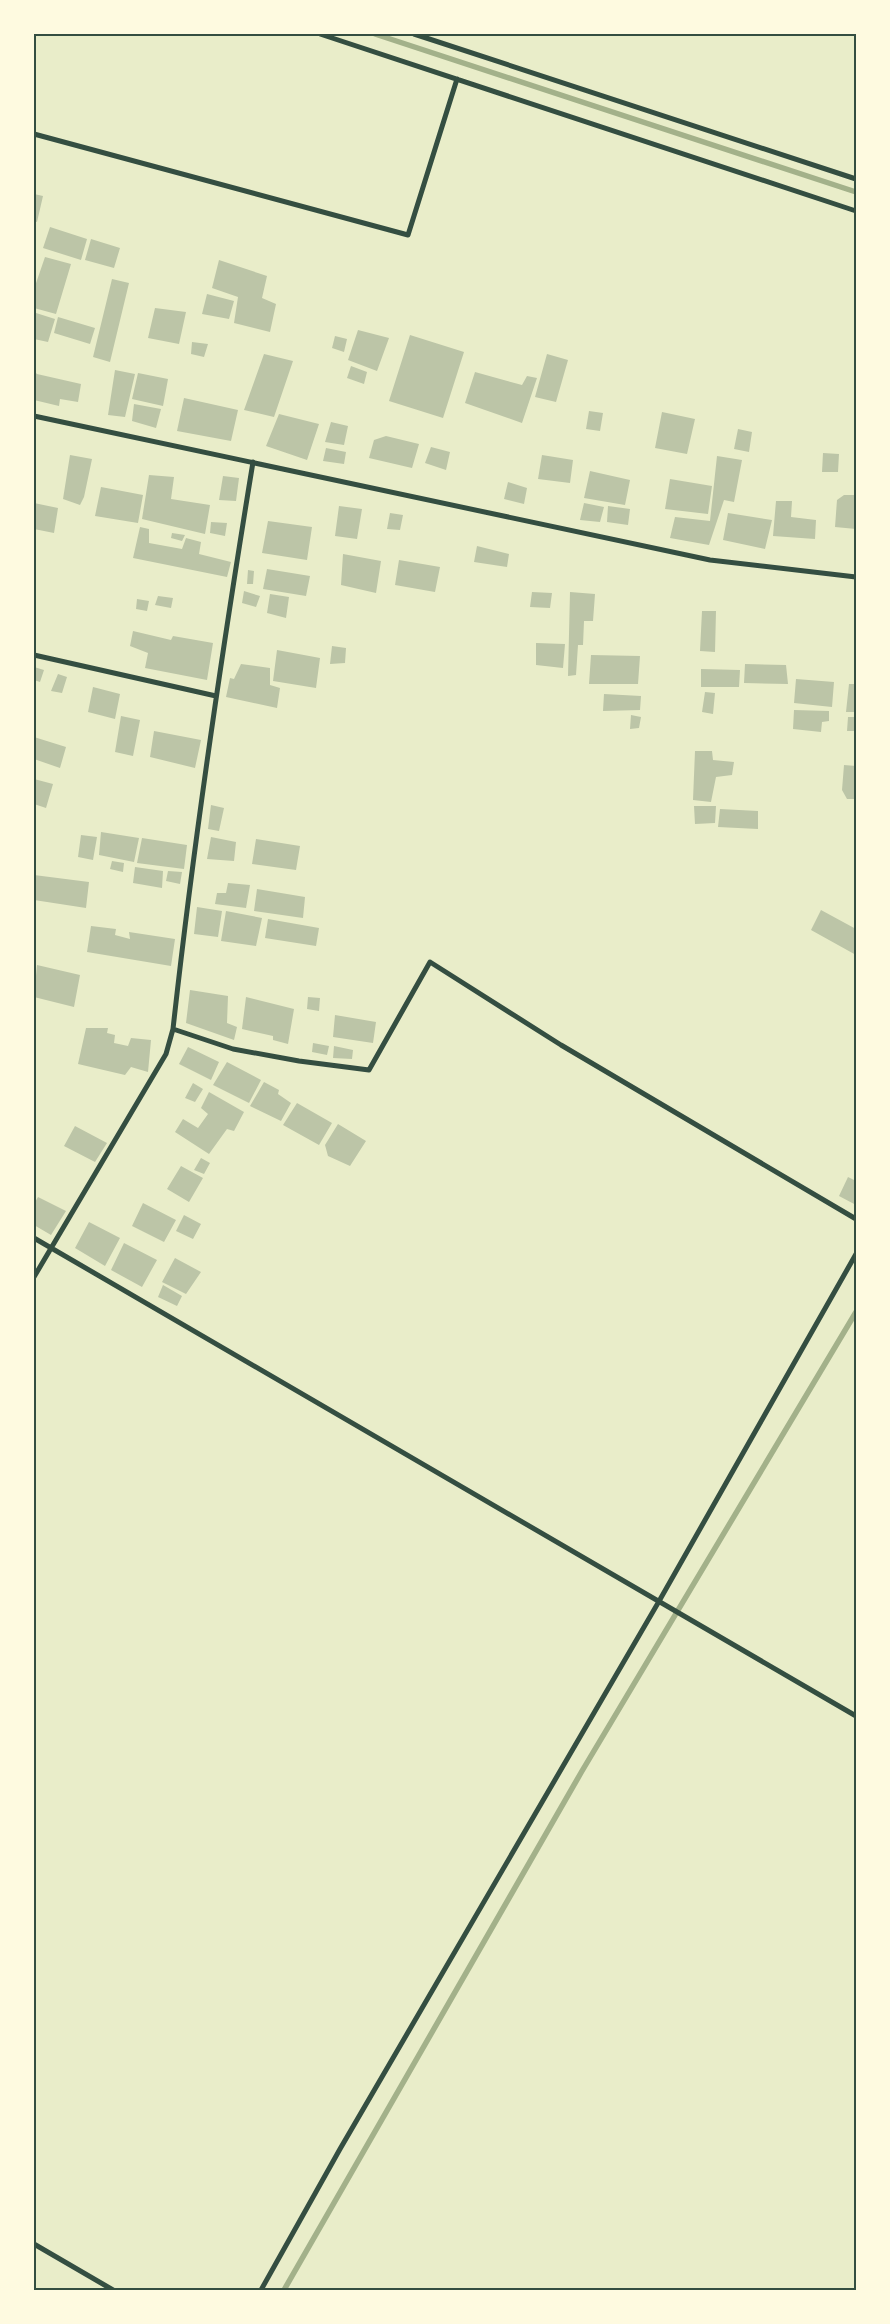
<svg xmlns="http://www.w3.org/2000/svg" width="890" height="2324" font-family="'DejaVu Sans',sans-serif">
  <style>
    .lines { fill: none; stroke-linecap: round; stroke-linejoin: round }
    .stream { stroke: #a3b18a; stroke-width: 5.5 }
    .building { fill: #bcc5a7 }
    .minor { stroke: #344e41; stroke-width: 5 }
    .neatline { fill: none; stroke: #344e41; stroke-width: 2 }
  </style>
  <rect width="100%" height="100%" fill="#e9edc9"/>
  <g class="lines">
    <path class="stream" d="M375,34l481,158
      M284,2290l298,-519 274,-459"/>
  </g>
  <path class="building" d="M34,194l9,2 -6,26 -3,-1z
    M50,227l37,12 -6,21 -38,-12z
    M91,239l29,9 -6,20 -29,-8z
    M45,257l26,7 -15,50 -22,-6v-19z
    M219,260l48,16 -5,22 14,6 -6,28 -36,-9 4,-26 -26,-9z
    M112,279l17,4 -19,79 -17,-5z
    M207,294l27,7 -5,18 -27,-5z
    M155,308l31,4 -7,32 -31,-6z
    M36,313l19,6 -7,23 -14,-3z
    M58,317l37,11 -5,16 -36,-11z
    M358,330l31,8 -12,33 -29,-11z
    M410,335l54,17 -21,66 -54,-17z
    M335,336l12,3 -3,13 -12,-4z
    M192,342l16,2 -4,13 -13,-3z
    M264,354l29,7 -19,56 -30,-7z
    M547,354l21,6 -12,42 -21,-5z
    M351,366l16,6 -3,12 -17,-6z
    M115,370l20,4 -10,43 -17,-2z
    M34,371l3,3 44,10 -3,18 -18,-3 -1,7 -25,-6z
    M475,372l47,13 5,-9 10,2 -15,45 -57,-20z
    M138,373l30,6 -5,27 -31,-7z
    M184,398l54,12 -7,31 -54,-10z
    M134,404l27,5 -5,19 -24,-7z
    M589,411l14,2 -3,18 -14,-2z
    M662,412l33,7 -8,35 -32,-6z
    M279,414l40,10 -12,36 -41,-14z
    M331,422l17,4 -4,19 -19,-3z
    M738,429l14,3 -3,20 -15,-3z
    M386,436l33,8 -7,24 -43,-10 5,-18z
    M431,447l19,5 -4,18 -21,-7z
    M326,448l20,4 -2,12 -21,-3z
    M823,453l16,1 -1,18h-16z
    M70,455l22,4 -8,38 -4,8 -17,-6z
    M542,455l31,5 -3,23 -32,-4z
    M717,456l25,4 -8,42 -10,-2 -15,45 -39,-7 5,-21 35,4z
    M590,471l40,9 -5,25 -41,-7z
    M149,475l25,2 -3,22 39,6 -5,29 -63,-15z
    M223,476l16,2 -3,23 -17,-1z
    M670,479l42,7 -4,28 -43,-5z
    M508,482l19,6 -3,16 -20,-5z
    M101,487l42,8 -5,28 -43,-7z
    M844,495h12v34l-21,-2 2,-27z
    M776,501h16l-1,16 25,3 -1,19 -42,-3z
    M34,503l24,5 -4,25 -20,-4z
    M584,503l20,4 -4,15 -20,-2z
    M339,506l23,3 -5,30 -22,-3z
    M608,506l22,3 -2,16 -21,-3z
    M390,513l13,2 -3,15 -13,-1z
    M728,513l44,7 -7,29 -42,-9z
    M268,521l44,6 -5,33 -45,-7z
    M211,522l16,1 -2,13 -15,-3z
    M140,527l9,2v14l33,6 4,-11 15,4 -2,12 32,8 -4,15 -94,-19z
    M172,533l13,2 -3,6 -11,-3z
    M477,546l32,8 -2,13 -33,-5z
    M343,554l38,7 -5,32 -35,-8z
    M399,560l41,7 -5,25 -40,-7z
    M267,569l43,7 -4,20 -43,-7z
    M248,570l6,1 -1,13h-6z
    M244,591l16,5 -4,11 -14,-4z
    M532,592l20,1 -2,15 -20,-1z
    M570,592l25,2 -2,27h-9l-1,24h-5l-2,30 -8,1z
    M270,594l19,3 -3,21 -19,-5z
    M158,596l15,2 -2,10 -16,-3z
    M137,599l12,2 -2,10 -11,-2z
    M702,611h14l-1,41 -15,-1z
    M133,631l38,9 2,-4 40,7 -6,37 -62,-12 3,-15 -18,-7z
    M536,643l29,1 -2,24 -27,-3z
    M332,646l14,2 -1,15 -15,1z
    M277,650l43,8 -4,30 -43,-7z
    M591,655l49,1 -2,28h-49z
    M241,664l29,4v17l10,3 -3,20 -51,-11 4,-19 4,1z
    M745,664l41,1 2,19 -44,-1z
    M34,667l10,3 -4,12 -6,-2z
    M701,669l39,1 -1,17h-38z
    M58,674l9,3 -5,16 -11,-2z
    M796,679l38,3 -2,25 -38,-4z
    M849,684h7v28h-10z
    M93,687l27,7 -5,25 -27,-7z
    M705,692l10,1 -2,21 -11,-2z
    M604,694l37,2 -1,14 -37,1z
    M794,710l35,1v10l-7,1 -1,10 -28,-3z
    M631,715l10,2 -2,11 -9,1z
    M121,716l19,4 -7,36 -18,-4z
    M848,717h8v14h-9z
    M154,731l47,9 -6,28 -45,-11z
    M34,737l32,10 -6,21 -26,-9z
    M695,751h17l1,9 21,2 -2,13 -16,2 -5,25 -18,-2z
    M844,765l12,1v33h-9l-5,-9z
    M34,779l19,5 -7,24 -12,-4z
    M211,805l13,3 -5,23 -11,-2z
    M694,806h22l-1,17 -20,1z
    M720,809l38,2v18l-40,-2z
    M101,832l38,6 -5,24 -35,-7z
    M81,835l16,2 -4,23 -15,-3z
    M211,837l25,5 -2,19 -27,-2z
    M142,838l45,7 -3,24 -47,-6z
    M256,839l44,7 -4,24 -44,-6z
    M112,861l12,2 -1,9 -13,-3z
    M135,867l28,4 -1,17 -29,-5z
    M168,871l14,1 -2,12 -14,-3z
    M34,875l55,7 -3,26 -52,-8z
    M228,883l22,2 -4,23 -31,-4 2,-11h9z
    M257,889l48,8 -2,21 -49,-7z
    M197,907l25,4 -4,26 -24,-3z
    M821,910l35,19v26l-45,-25z
    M226,911l36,7 -6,28 -35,-5z
    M268,919l51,9 -3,18 -51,-8z
    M91,926l25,3 -1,6 15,4 -1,-7 46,7 -4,27 -84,-14z
    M37,965l43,10 -6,32 -40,-10z
    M190,990l38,6 -1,27 10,4 -3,13 -48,-17z
    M246,997l48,12 -6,35 -15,-4v-4l-31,-7z
    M308,997l12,1 -1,13 -12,-2z
    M335,1015l41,7 -3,21 -40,-6z
    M86,1028h22l-1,5 8,2 -1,8 14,3 3,-8 20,2 -3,32 -17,-5 -6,8 -47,-11z
    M313,1043l16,3 -2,9 -15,-3z
    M334,1046l19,4 -1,9 -19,-1z
    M188,1047l31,15 -8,18 -32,-16z
    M227,1062l34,18 -12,23 -36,-18z
    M264,1082l15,8 -1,4 13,9 -10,18 -31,-15z
    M193,1083l10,6 -8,13 -10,-4z
    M209,1092l35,20 -10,19 -7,-2 -18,25 -34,-22 8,-13 15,9 10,-14 -7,-6z
    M297,1103l35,20 -13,22 -36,-20z
    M338,1124l28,17 -16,25 -22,-10 -3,-11z
    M75,1126l32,17 -12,19 -31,-16z
    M201,1158l9,5 -6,11 -10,-4z
    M181,1166l22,12 -14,24 -22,-13z
    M848,1177l8,4v24l-17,-9z
    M38,1197l28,14 -15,24 -17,-10v-21z
    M143,1203l33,17 -12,22 -32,-16z
    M184,1215l17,9 -8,15 -17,-8z
    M89,1222l31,16 -15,28 -30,-18z
    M124,1243l33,17 -15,27 -31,-17z
    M175,1258l26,14 -15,22 -24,-12z
    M163,1285l19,11 -5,10 -19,-9z"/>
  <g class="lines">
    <path class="minor" d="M320,34l536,177
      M414,34l442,145
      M34,134l374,101 49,-156
      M34,416l676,144 146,17
      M34,655l182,41
      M173,1029l60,20 66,12 70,9 61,-108 131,83 295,174
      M34,1238l822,478
      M34,1277l132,-223 7,-25c21,-190 49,-378 80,-567
      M34,2244l79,46
      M261,2290l79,-141 318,-546 198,-349"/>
  </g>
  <rect width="890" height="2324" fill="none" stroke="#fefae0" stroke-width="70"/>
  <rect x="35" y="35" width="820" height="2254" class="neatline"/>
</svg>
